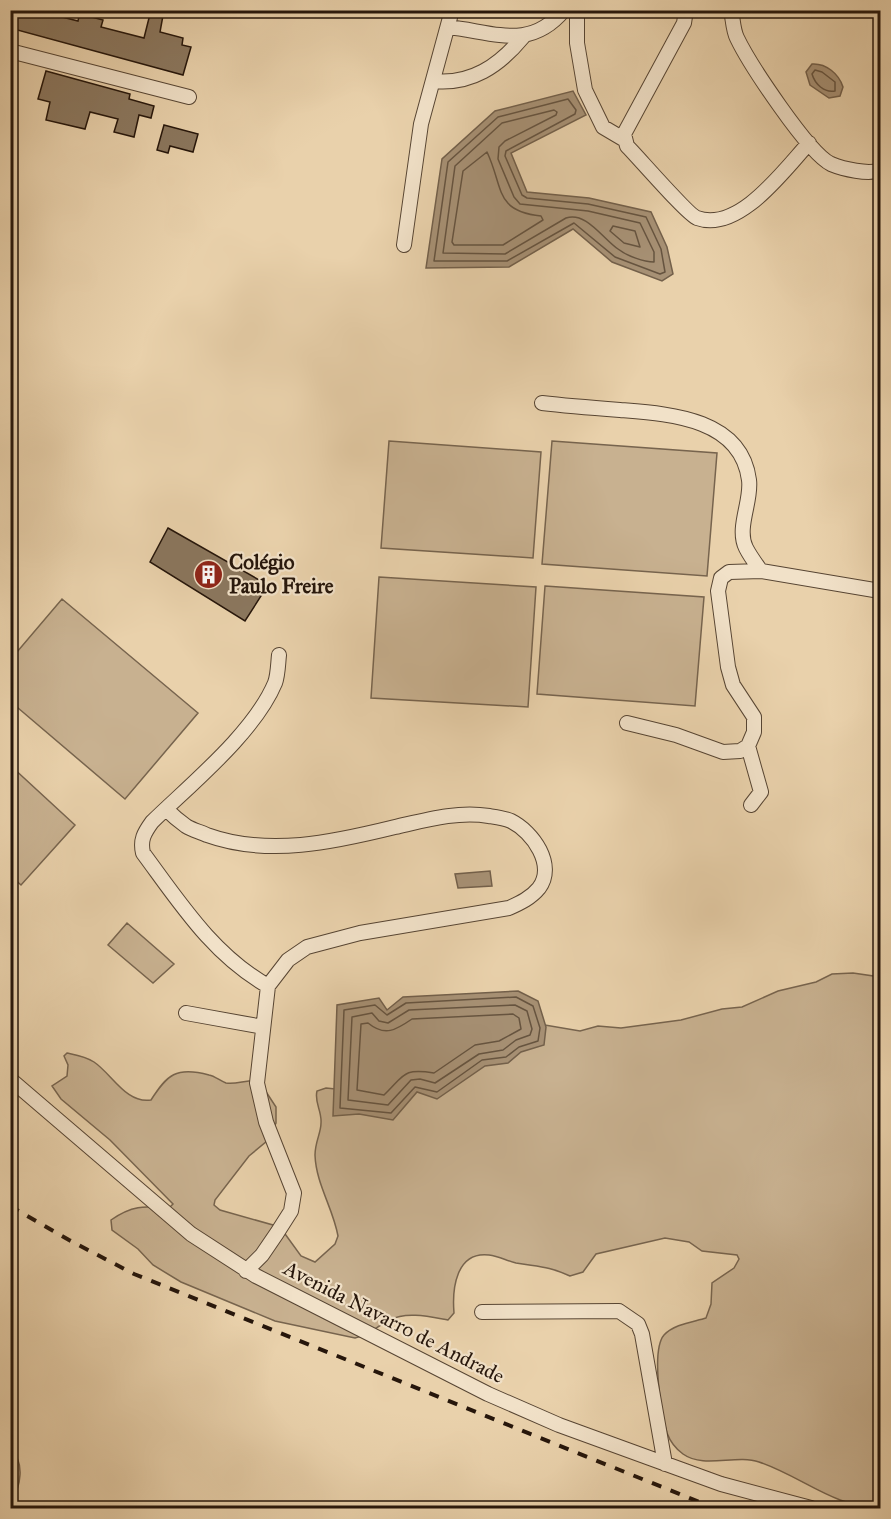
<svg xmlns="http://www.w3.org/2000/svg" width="891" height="1519" font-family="'IM FELL Great Primer',serif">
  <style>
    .green { fill: #c8b190; stroke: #77644e; stroke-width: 1.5 }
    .water { fill: #a79175; stroke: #73604b; stroke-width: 1.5 }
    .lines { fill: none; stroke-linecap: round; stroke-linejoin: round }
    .shore { stroke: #665440; stroke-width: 1.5 }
    .building { fill: #8b775e; stroke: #26160b; stroke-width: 1.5 }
    .minor-casing { stroke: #574533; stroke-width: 16 }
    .minor { stroke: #f1e1c8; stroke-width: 14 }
    .rail { stroke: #26160b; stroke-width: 4; stroke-dasharray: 10 10; stroke-linecap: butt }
    .labels { text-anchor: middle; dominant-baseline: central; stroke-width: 4.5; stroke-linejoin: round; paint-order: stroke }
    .poi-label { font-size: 21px; font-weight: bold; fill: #26160b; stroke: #f1e1c8; text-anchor: start }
    .street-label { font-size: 21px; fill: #26160b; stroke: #f1e1c8 }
  </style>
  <rect width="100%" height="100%" fill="#e9d1ab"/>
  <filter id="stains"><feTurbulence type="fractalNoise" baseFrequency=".00333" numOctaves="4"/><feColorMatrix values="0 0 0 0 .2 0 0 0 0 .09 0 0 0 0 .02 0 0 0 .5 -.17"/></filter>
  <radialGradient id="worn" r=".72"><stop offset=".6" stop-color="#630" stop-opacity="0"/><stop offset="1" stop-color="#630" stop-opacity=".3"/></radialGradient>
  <path class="green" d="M389,441l152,11 -8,106 -152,-10z
    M552,441l165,12 -10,123 -165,-12z
    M379,577l157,10 -8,120 -157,-9z
    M545,586l159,11 -9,109 -158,-12z
    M62,599l136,114 -73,86 -114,-97v-43z
    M11,766l64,59 -54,60 -10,-9z
    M127,923l47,41 -21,19 -45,-38z
    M853,973l27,4v531c-45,0 -79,-32 -121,-46 -23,-8 -55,7 -76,-8 -7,-5 -13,-13 -16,-21 -6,-19 -16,-83 -3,-98 10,-11 29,-13 42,-17l5,-14 1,-21 22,-15 5,-9 -2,-4 -35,-4 -13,-9 -24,-4 -69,16 -13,18 -13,4c-22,-10 -31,-9 -54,-13 -9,-2 -17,-7 -27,-8 -33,-4 -37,34 -35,58l-6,7c-17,-3 -42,-9 -58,0 -13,6 -21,15 -35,18l-80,-17 -94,-39 -28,-17 -15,-16 -26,-19 -1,-10c20,-14 33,-15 57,-11l5,-5 -63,-64 -49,-41 -9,-13 15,-10 1,-11 -4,-9 3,-3c10,2 18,3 27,9 18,12 32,42 57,38 16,-25 25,-34 58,-25 6,1 11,6 17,8 10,2 22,-4 33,-2l17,26v16l-9,18 -18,15 -34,44 -1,5 6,5 60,17 21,29 14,6 20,-18 3,-8c-5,-28 -22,-52 -23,-81 0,-13 6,-22 6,-32 1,-12 -7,-21 -4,-32l9,-3 29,3 184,-67 41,7 18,-5 23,2 60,-8 41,-11 20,-2 36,-16 38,-9 16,-8z
    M11,1450c14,12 10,37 0,51z"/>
  <path class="water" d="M812,64c14,-1 27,10 31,23l-3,9 -11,2 -19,-13 -4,-13z
    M573,91l13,24 -75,38 16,39 62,6 62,14 16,35 6,27 -11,7 -50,-19 -39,-33 -64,38 -83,1 16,-109 53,-48z
    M490,871l2,15 -34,2 -3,-14z
    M518,991l20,10 8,26 -2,18 -23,7 -13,11 -23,3 -48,33 -20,-7 -24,28 -34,-6 -26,2 4,-111 42,-7 8,12 16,-13z"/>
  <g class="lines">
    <path class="shore" d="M815,70l7,2 13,10v9c-11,2 -20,-7 -23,-17z
      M568,99l8,11 -1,4 -69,37 -1,5 17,39 5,3 61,6 58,13 15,32 4,23 -5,2 -45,-17 -41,-34 -67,38h-73l14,-99 50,-45z
      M554,110l3,2 -1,3 -51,26 -6,6 -1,12 16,38 6,7 68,7 52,12 14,29v10c-10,0 -27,-6 -36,-13 -15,-10 -32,-38 -52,-31l-61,36 -62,-1 12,-87 47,-43z
      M487,152c17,36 7,59 54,64l2,4 -40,25h-49l-2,-3 11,-71z
      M613,226l22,5 5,16 -16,-4 -14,-12z
      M516,997l17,9 7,22 -2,13 -19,6 -13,10 -24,3 -45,32 -22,-5 -24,26 -51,-5 4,-98 31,-5 12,10 19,-12z
      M515,1005l12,6 5,18 -2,6 -14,5 -13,10 -24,4 -44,29 -15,-4 -9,1 -23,25 -40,-5 4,-83 20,-4 7,8 9,2 21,-13z
      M513,1014l6,4 2,11 -22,12 -24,4 -41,28c-32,-5 -29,2 -50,22l-27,-5 4,-66 7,-1c17,14 28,7 44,-4z"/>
  </g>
  <path class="building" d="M10,10h50l-2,6 20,5 1,-5h9l15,4 -2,7 43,11 7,-28h13l-4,22 23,6 -1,7 9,2 -8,28 -173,-47z
    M46,71l84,23 -1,5 25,7 -3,12 -12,-3 -5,22 -20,-5 4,-13 -28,-7 -5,17 -39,-9 4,-18 -12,-3z
    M164,125l34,9 -5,18 -23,-6 -2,7 -11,-3z
    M168,528l100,57 -23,36 -95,-59z"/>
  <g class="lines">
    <defs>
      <path id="minor" d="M577,10v33l8,47 18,37 22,13
        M686,10l-2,13 -60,111 3,12c11,11 61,69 70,72 42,15 87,-48 112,-75
        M731,10c2,9 2,20 6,28 12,25 71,115 94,126 12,5 38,11 49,6
        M448,27c46,5 82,24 116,-17
        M10,51l179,46
        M433,81c38,4 66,-15 90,-44
        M404,245l17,-121 31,-114
        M542,403c26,3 52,5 78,7 49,4 121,8 129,70 3,21 -13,48 -3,68 4,8 10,16 15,23
        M627,723l49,12 47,17 17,-1 8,-5 6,-14v-15l-21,-32 -5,-18 -10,-76 3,-13 8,-6 32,-1 119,20
        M748,746l13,46 -10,13
        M166,809c6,6 13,12 20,17 6,4 15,6 21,9 61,22 127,7 188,-8 31,-7 62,-16 94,-11 7,1 16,2 22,5 22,11 45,44 28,67 -8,10 -19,15 -30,20l-149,25 -53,14 -19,13 -20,26
        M186,1013l77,14
        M10,1079l181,155 65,42 232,118 71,31 162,59 90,24
        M246,1271l16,-16 15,-22 14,-22 3,-18 -28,-71 -9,-39 11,-97c-55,-31 -88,-83 -125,-133 -3,-13 1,-20 9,-31 39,-38 102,-89 123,-139 3,-8 3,-19 4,-28
        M482,1312l137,-1 19,13 4,10 23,130"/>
    </defs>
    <use href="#minor" class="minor-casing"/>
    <use href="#minor" class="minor"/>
    <path class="rail" d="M10,1206l59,34 65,34 580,234"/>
  </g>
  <defs>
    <symbol id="building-disc" viewBox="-11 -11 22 22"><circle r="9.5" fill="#8f2418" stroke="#f1e1c8"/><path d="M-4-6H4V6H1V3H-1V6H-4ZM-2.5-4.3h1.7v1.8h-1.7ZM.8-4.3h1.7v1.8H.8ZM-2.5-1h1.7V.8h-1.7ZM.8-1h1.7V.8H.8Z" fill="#fff"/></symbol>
  </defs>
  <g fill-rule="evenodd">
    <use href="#building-disc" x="192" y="558" width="33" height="33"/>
  </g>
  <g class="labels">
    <g class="poi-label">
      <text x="229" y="562">Colégio<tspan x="229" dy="24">Paulo Freire</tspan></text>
    </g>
    <g class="street-label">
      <text transform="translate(394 1322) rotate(27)">Avenida Navarro de Andrade</text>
    </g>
  </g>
  <rect width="891" height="1519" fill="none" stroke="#e9d1ab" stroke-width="36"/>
  <rect x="12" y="12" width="867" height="1495" fill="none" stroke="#26160b" stroke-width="3"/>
  <rect x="18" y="18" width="855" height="1483" fill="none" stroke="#26160b" stroke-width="1.5"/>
  <rect width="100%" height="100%" filter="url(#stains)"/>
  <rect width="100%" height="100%" fill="url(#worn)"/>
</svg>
